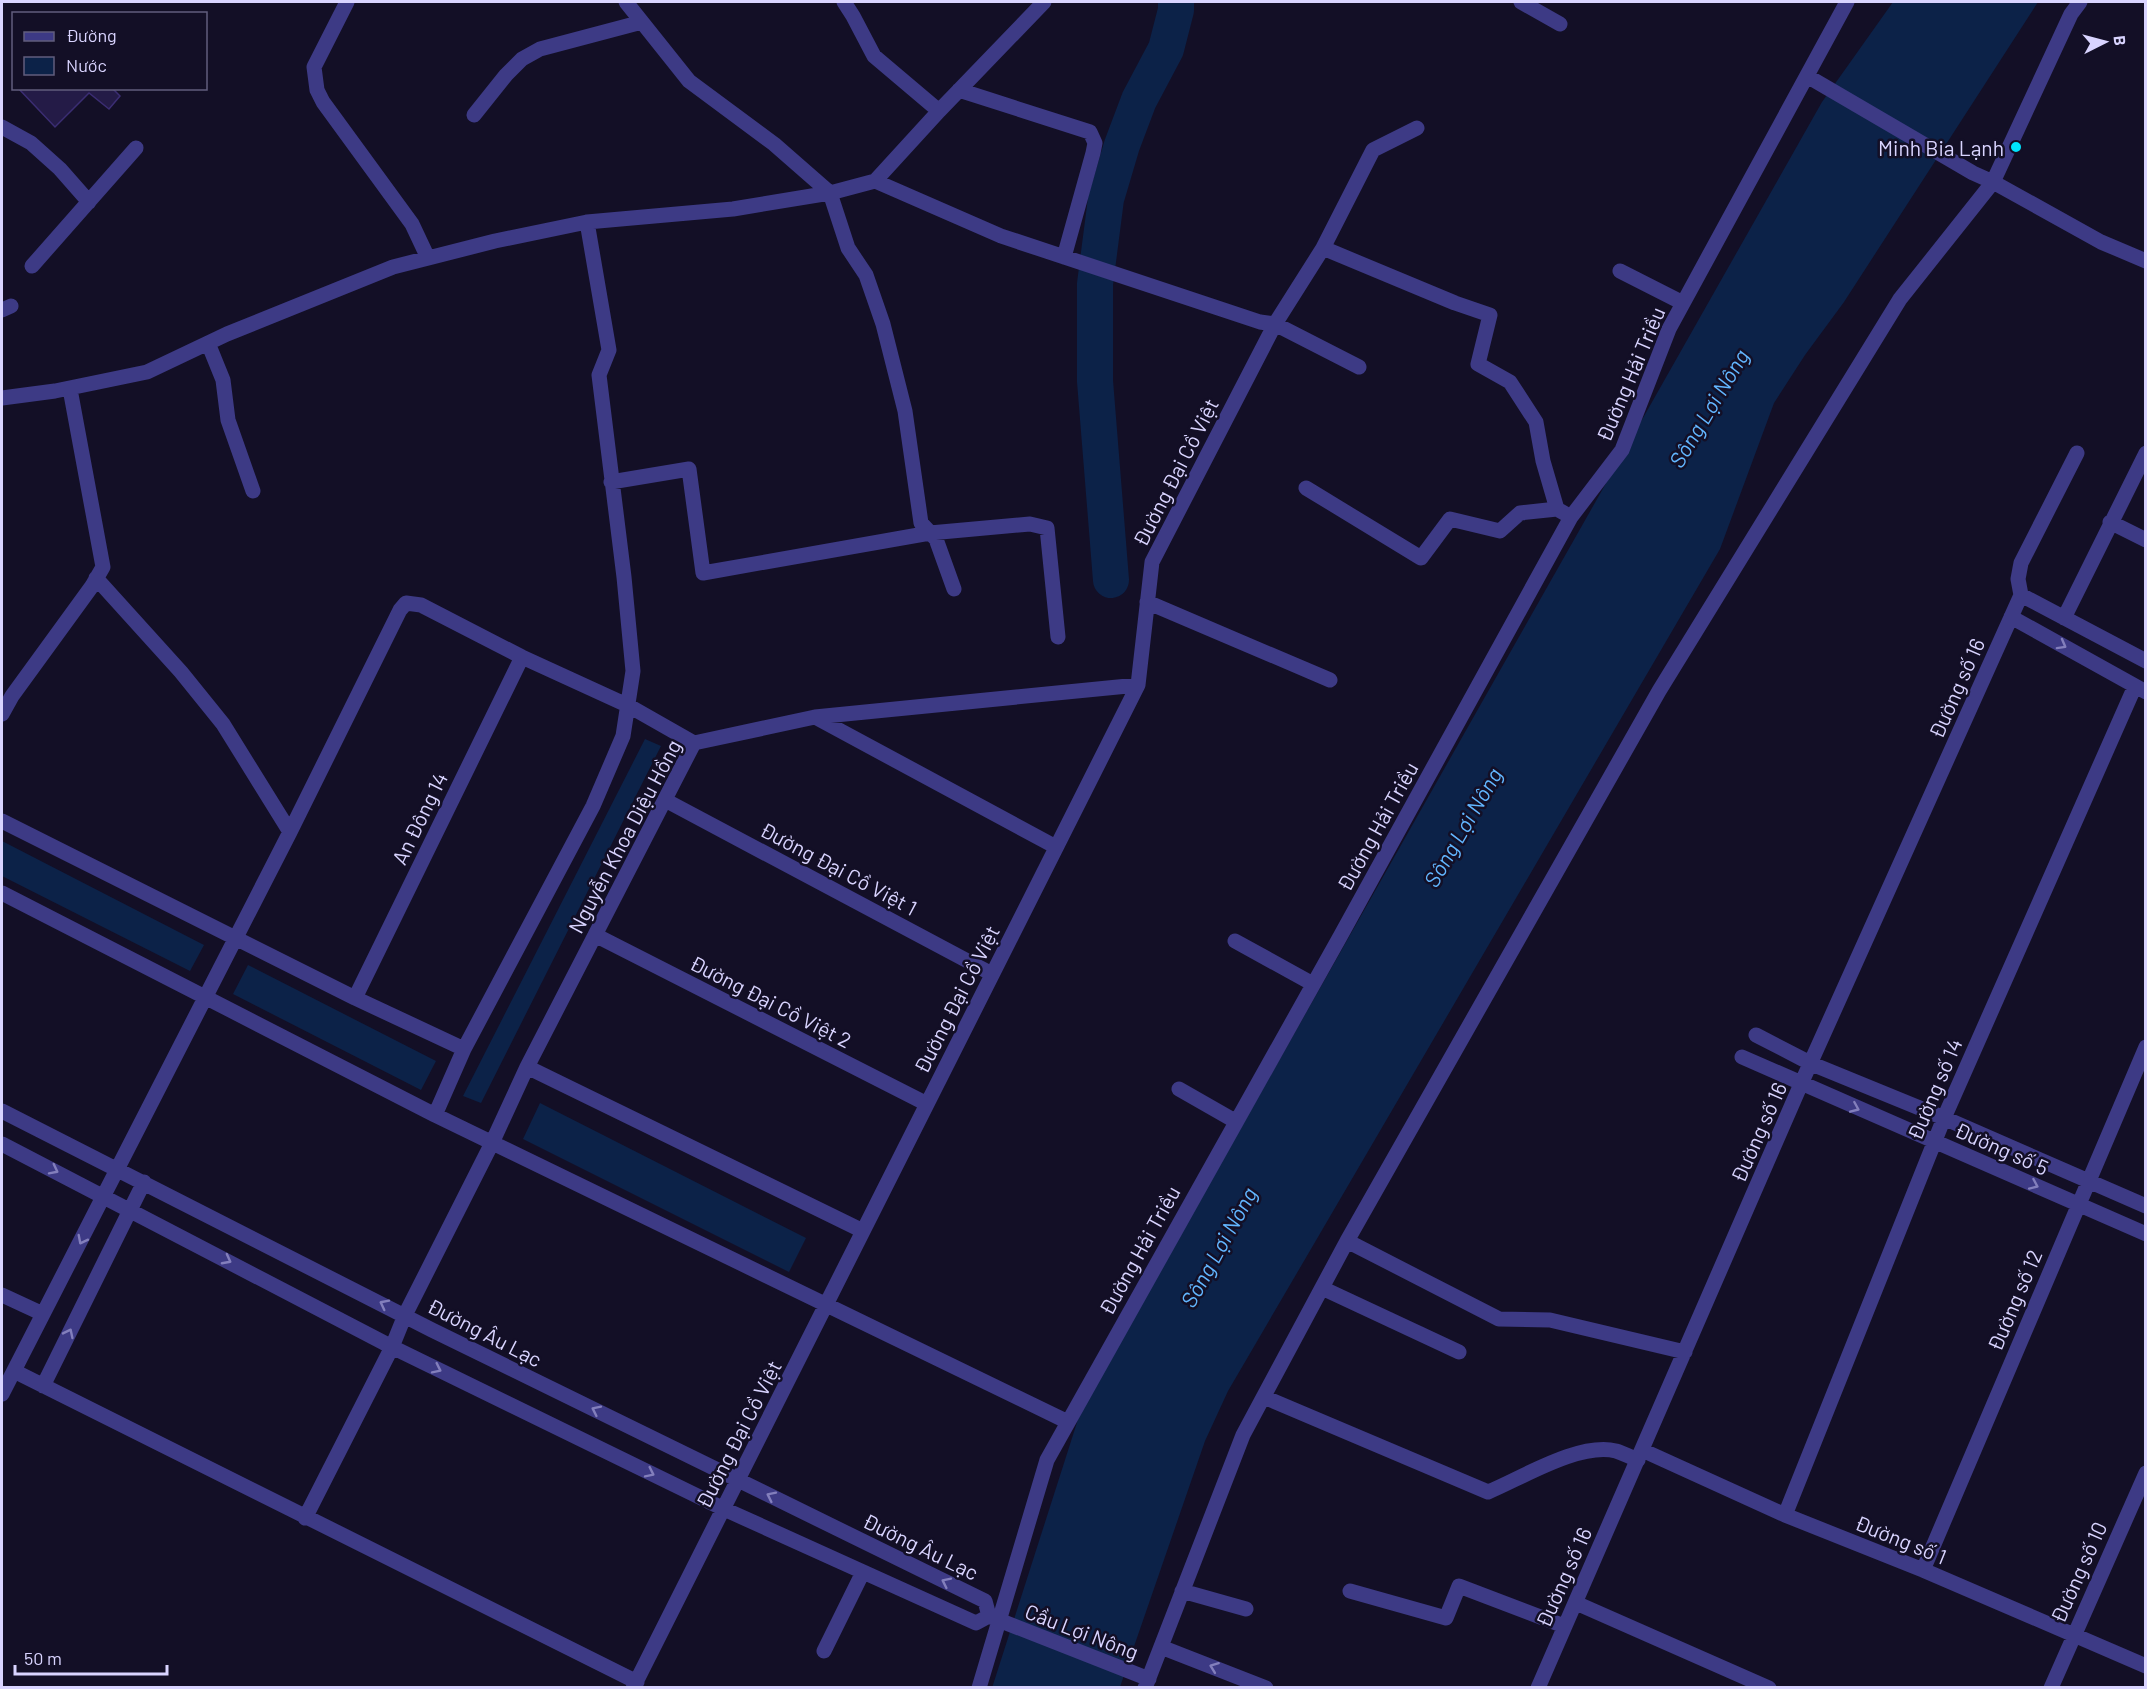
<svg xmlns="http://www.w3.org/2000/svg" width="2147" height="1689" font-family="Barlow,sans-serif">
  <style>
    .water { fill: #0c2248 }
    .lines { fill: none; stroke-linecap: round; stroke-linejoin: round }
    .river { stroke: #0c2248; stroke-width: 36 }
    .building { fill: #241b47; stroke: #3b2d73; stroke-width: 1.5 }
    .minor { stroke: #3d3a85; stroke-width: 15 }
    .oneway { stroke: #837fbc }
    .poi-dot { fill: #00e5ff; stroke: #130f26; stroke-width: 2 }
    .labels { text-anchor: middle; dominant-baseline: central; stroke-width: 5; stroke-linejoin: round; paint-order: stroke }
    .poi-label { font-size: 21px; fill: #d9d4ff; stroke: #130f26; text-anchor: end }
    .street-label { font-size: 21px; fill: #d9d4ff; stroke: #130f26 }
    .water-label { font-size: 22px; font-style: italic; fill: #62b6ff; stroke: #130f26 }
  </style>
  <rect width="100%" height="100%" fill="#130f26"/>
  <path class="water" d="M1893,2h145l-194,300 -39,53 -31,48 -54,146 -492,842 -23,50 -85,246 -128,1 89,-278 741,-1308z
    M645,739l16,7 -180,357 -18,-7z
    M2,841l202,104 -14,26 -188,-95z
    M248,965l188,96 -15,29 -188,-96z
    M540,1103l266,135 -17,34 -266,-133z"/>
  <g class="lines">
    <path class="river" d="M1111,580l-16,-199v-97l11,-85 16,-54 17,-45 27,-51 10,-39v-8"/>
  </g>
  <path class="building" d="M18,88h94l8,8 -11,13 -20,-16 -34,34z"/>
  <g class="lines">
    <path class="minor" d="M347,2l-33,65 3,23 6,12 89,122 16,34
      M626,2l63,79 85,63 56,49 45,-12 126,55 259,86 15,2 84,43
      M844,2l9,14 21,40 65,55
      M1521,2l39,22
      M1807,76l166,97 20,9 108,60 45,19
      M959,90l131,42 5,11 -2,10 -29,104
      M474,115l32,-40 16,-16 18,-10 102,-27
      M2,127l29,16 29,26 29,33
      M875,181l64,-70 105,-109
      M1323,248l50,-98 44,-22
      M32,266l104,-118
      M1620,271l63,32
      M2,310l9,-4
      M208,343l15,37 5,40 25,71
      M2,398l53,-7 92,-19 80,-38 166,-67 102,-26 92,-19 146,-13 97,-16 18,55 18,27 17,49 22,87 16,112 15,16 18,50
      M611,482l78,-13 14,104 227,-40 100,-9 17,4 11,109
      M1306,488l115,70 29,-39 50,12 20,-18 37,-4
      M2110,522l36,18
      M96,578l85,94 42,52 67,108
      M2021,595l-3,-16 3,-16 56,-110
      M2021,595l125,66
      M1147,602l183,78
      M2011,617l135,75
      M2064,618l82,-165
      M2,714l10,-18 80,-110 11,-19 -33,-178
      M815,717l241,130
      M665,800l327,174
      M2,821l353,177 109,51
      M2,893l433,222 633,307
      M595,935l332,169
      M1235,941l78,43
      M355,998l167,-341
      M1756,1035l56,29 132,54 202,88
      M1742,1057l404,177
      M527,1067l336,164
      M1179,1089l56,32
      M2,1111l430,219 553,271 4,15
      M435,1115l29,-66 129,-243 30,-70 10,-65 -9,-94 -25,-202 10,-25 -22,-128
      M2,1144l390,203 332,162 252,114 13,-7
      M1347,1241l152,78 51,1 135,32
      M1322,1288l137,64
      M2,1295l41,19
      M14,1371l623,311
      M43,1386l101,-204
      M2,1394l288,-562 110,-222 6,-7 15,2 101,52 107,49 65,37
      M1264,1397l224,95c34,-14 91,-50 128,-41 7,2 14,6 22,9
      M1642,1450l143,65 138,55 223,96
      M1785,1515l159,-397 191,-432
      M305,1518l87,-171 13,-32 87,-172 35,-76 167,-324 121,-26 323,-32
      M1923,1570l223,-523
      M1182,1591l64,18
      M1350,1591l96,27 13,-32 105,40
      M1576,1603l193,85
      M991,1617l158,62
      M1161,1647l105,41
      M824,1651l39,-79
      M633,1688l505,-1003 14,-123 123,-238 48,-76 132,55 35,12 -12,49 32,18 26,40 7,39 14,48 14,8
      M979,1688l68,-228 294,-525 230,-418 51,-67 47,-121 178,-327
      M1145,1688l98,-253 104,-194 312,-550 241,-392 93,-117 78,-168 9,-12
      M1538,1688l263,-604 220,-489
      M2051,1688l95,-215"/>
  </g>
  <defs><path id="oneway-chevron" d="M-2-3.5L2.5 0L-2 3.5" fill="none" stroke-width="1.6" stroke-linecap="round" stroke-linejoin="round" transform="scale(1.5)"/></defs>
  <g class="oneway">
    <use href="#oneway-chevron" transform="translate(2062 645) rotate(29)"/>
    <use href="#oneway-chevron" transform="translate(1855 1108) rotate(23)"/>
    <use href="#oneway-chevron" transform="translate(54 1170) rotate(27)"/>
    <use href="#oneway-chevron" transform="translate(2034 1185) rotate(24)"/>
    <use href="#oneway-chevron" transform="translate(82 1240) rotate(117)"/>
    <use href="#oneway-chevron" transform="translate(227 1260) rotate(28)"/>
    <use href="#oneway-chevron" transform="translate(384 1304) rotate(-153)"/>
    <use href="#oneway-chevron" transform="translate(69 1333) rotate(-64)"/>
    <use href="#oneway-chevron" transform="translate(437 1369) rotate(26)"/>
    <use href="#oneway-chevron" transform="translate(596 1410) rotate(-154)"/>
    <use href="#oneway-chevron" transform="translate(650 1473) rotate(26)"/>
    <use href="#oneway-chevron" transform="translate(771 1496) rotate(-154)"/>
    <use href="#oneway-chevron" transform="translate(946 1582) rotate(-154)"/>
    <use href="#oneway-chevron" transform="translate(1214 1667) rotate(-159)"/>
  </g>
  <circle class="poi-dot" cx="2016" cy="147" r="6"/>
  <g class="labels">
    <g class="poi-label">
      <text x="2004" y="147">Minh Bia Lạnh</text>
    </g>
    <g class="street-label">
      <text transform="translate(1630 374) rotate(-67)">Đường Hải Triều</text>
      <text transform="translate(1175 472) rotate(-63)">Đường Đại Cồ Việt</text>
      <text transform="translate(1956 688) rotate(-66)">Đường số 16</text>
      <text transform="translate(419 818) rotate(-64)">An Đông 14</text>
      <text transform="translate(1377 826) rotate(-61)">Đường Hải Triều</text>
      <text transform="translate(624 836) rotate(-62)">Nguyễn Khoa Diệu Hồng</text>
      <text transform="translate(839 868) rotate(28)">Đường Đại Cồ Việt 1</text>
      <text transform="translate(956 999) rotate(-63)">Đường Đại Cồ Việt</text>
      <text transform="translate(771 1001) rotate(27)">Đường Đại Cồ Việt 2</text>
      <text transform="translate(1934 1089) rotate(-67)">Đường số 14</text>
      <text transform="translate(1758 1132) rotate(-66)">Đường số 16</text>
      <text transform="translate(2002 1148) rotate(24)">Đường số 5</text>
      <text transform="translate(1139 1250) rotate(-61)">Đường Hải Triều</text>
      <text transform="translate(2014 1300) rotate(-67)">Đường số 12</text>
      <text transform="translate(485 1332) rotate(27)">Đường Âu Lạc</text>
      <text transform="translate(738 1434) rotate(-63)">Đường Đại Cồ Việt</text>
      <text transform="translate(1901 1539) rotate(22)">Đường số 1</text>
      <text transform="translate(921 1546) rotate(26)">Đường Âu Lạc</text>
      <text transform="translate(2078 1572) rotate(-66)">Đường số 10</text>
      <text transform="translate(1563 1577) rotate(-66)">Đường số 16</text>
      <text transform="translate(1082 1631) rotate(21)">Cầu Lợi Nông</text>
    </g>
    <g class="water-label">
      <text transform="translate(1708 408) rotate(-59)">Sông Lợi Nông</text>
      <text transform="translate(1462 827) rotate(-60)">Sông Lợi Nông</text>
      <text transform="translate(1218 1247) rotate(-61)">Sông Lợi Nông</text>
    </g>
  </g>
  <rect width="2147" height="1689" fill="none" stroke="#d9d4ff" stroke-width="6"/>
  <rect x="12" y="12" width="195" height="78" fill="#130f26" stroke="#625e7d" stroke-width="1.5"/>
  <rect x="24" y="32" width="30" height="9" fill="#3d3a85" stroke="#625e7d" stroke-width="1.5"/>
  <text x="66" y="42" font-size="18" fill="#d9d4ff">Đường</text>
  <rect x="24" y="57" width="30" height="18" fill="#0c2248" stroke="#625e7d" stroke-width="1.5"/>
  <text x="66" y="72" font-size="18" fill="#d9d4ff">Nước</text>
  <g transform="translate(2105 42) rotate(84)" stroke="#130f26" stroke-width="4.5" paint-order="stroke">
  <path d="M0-4.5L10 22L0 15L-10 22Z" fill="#d9d4ff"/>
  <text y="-9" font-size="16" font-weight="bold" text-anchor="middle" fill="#d9d4ff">B</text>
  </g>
  <path d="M15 1665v9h152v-9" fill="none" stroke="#d9d4ff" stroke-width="3"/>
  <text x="24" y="1665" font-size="18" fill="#d9d4ff" stroke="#130f26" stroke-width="4.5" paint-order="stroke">50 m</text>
</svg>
